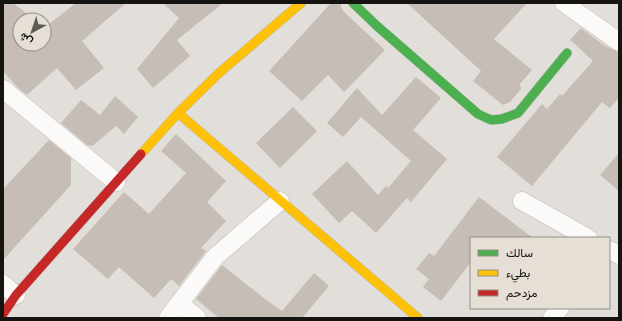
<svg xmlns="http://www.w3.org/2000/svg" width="622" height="321" font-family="'IBM Plex Serif',Vazirmatn,serif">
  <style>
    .building { fill: #c5bdb6 }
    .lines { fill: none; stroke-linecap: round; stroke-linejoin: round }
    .street-casing { stroke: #bfbcb8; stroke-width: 19 }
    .fast-casing { stroke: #bfbcb8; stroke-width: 10 }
    .slow-casing { stroke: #bfbcb8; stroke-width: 10 }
    .jam-casing { stroke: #bfbcb8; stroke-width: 10 }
    .street { stroke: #fbfaf9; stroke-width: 18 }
    .fast { stroke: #4caf50; stroke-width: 9 }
    .slow { stroke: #ffc107; stroke-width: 9 }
    .jam { stroke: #c62828; stroke-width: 9 }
  </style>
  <rect width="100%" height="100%" fill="#e2ded9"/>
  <path class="building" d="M3,3h10l22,17h-15v24h24v-16l32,-25h50l-44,38 22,27 -28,22 -19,-22 -30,27 -10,-8 -14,-16z
    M163,3h60l-46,37 13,16 -37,32 -16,-19 42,-51z
    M331,3h10v4l3,5 41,38 -41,42 -16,-17 -26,26 -33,-30z
    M407,3h120l-33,36 38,31 -13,15 3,3 -12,14 -7,3 -30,-24 8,-10z
    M581,28l24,18 14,6v46l-9,10 -8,-6 -70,84 -35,-29 45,-53 5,5 13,-15 2,2 31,-35 -18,-17 -5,-4z
    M416,77l25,21 -28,32 34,29 -36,43 -4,-4 -31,35 -24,-22 -13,12 -27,-29 35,-33 31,34 8,-9 2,2 23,-27 -50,-44 -18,20 -16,-14 30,-35 25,27z
    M115,96l23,21 -14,17 -8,-8 -24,20 -5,-1 -26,-22 20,-23 19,15z
    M293,107l24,24 -37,37 -24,-25z
    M176,134l50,47 -19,21 19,19 -25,27 5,3 -27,35 -8,-7 -17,19 -35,-31 -11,12 -35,-30 51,-57 25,22 37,-41 -25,-22z
    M49,140l22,18v27l-68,75v-71z
    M619,153v38l-19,-16z
    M479,197l54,41h-62v24l-30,39 -18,-14 6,-8 -13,-10 13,-16 5,3z
    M222,265l43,34 17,12 32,-38 15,13 -27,32h-83l-23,-19z"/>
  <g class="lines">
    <defs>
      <path id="street" d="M564,3l55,39
        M3,89l113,93
        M522,201l66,37
        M609,250l10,5
        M3,284l13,11
        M180,304l17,14
        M168,318l47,-61 65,-56
        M552,318l8,-10"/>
      <path id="fast" d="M353,3l24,23 101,88 13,6 11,-1 16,-6 49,-60"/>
      <path id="slow" d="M178,113l240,205
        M141,154l37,-41 41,-40 82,-70"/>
      <path id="jam" d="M3,314l13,-19 125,-141"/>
    </defs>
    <use href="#street" class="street-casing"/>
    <use href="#fast" class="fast-casing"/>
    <use href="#slow" class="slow-casing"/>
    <use href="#jam" class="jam-casing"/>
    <use href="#street" class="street"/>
    <use href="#fast" class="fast"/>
    <use href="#slow" class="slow"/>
    <use href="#jam" class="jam"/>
  </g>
  <rect width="622" height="321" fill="none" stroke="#161410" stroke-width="8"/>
  <rect x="470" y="237" width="140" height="72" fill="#e6dfd5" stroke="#938e86"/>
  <rect x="478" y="250" width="20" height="6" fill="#4caf50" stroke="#938e86"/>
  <text x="506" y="257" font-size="12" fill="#161410">سالك</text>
  <rect x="478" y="270" width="20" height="6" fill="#ffc107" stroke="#938e86"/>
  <text x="506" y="277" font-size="12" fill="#161410">بطيء</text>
  <rect x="478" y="290" width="20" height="6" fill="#c62828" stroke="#938e86"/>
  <text x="506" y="297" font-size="12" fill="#161410">مزدحم</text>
  <g transform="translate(32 32) rotate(220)"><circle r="19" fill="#e6dfd5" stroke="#938e86"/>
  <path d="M0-3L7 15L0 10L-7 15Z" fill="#5d5b56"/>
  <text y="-6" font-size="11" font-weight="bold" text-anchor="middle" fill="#161410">ش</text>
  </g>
</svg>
